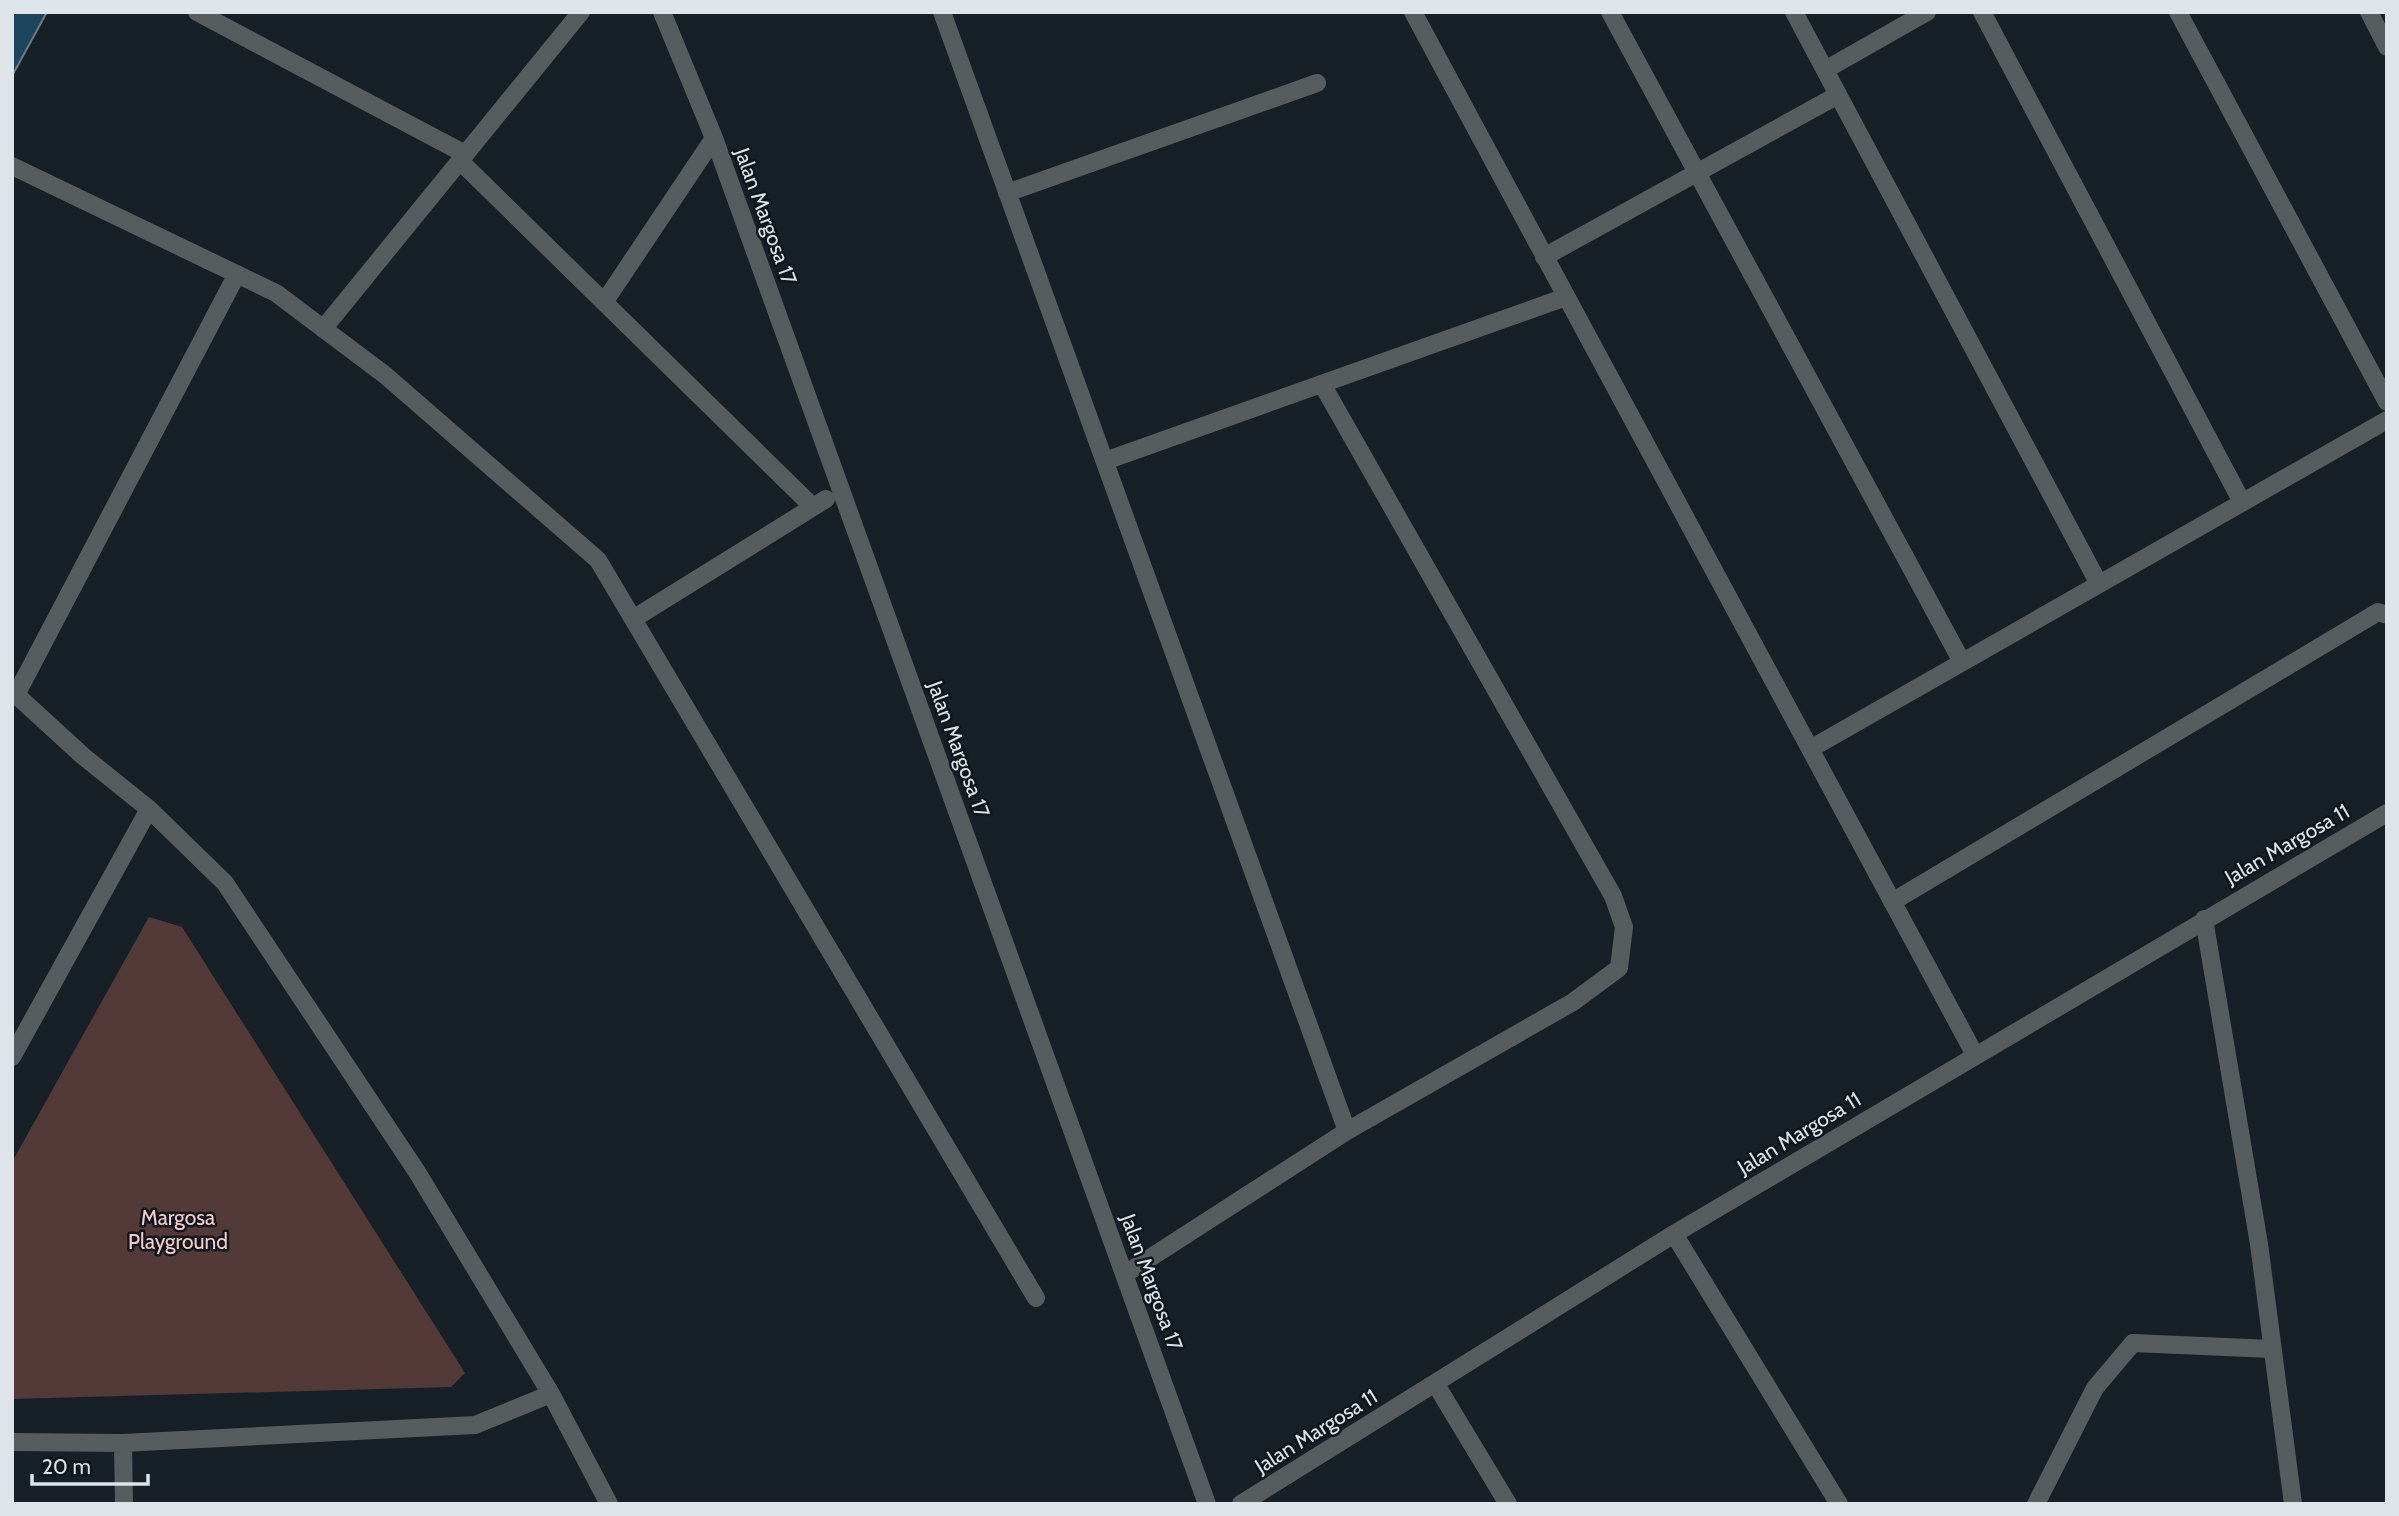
<svg xmlns="http://www.w3.org/2000/svg" width="2399" height="1516" font-family="Cabin,sans-serif">
  <style>
    .green { fill: #543939 }
    .building { fill: #1e455e; stroke: #6f7a81; stroke-width: 2 }
    .lines { fill: none; stroke-linecap: round; stroke-linejoin: round }
    .minor { stroke: #575c5f; stroke-width: 18 }
    .labels { text-anchor: middle; dominant-baseline: central; stroke-width: 5; stroke-linejoin: round; paint-order: stroke }
    .street-label { font-size: 21px; fill: #dee4e9; stroke: #0e171d }
    .park-label { font-size: 21px; fill: #fbcbca; stroke: #0e171d }
  </style>
  <rect width="100%" height="100%" fill="#172026"/>
  <path class="green" d="M149,917l33,10 283,446 -14,14 -439,12v-237z"/>
  <path class="building" d="M12,12h35l-35,64z"/>
  <g class="lines">
    <path class="minor" d="M197,12l268,142
      M662,12l52,126 493,1366
      M942,12l405,1119
      M1413,12l562,1043
      M1610,12l352,650
      M1794,12l305,572
      M1982,12l260,490
      M2178,12l209,390
      M2369,12l18,35
      M1825,70l102,-58
      M460,161l352,345
      M12,166l264,127 109,82 213,185 438,738
      M1007,193l310,-110
      M1544,257l294,-162
      M605,301l109,-163
      M323,329l258,-317
      M1105,461l461,-164
      M633,619l193,-120
      M12,691l71,65 66,53 76,74 192,289 134,222 58,110
      M17,693l220,-419
      M1810,749l577,-329
      M1892,902l486,-290 9,3
      M2204,919l55,325 34,260
      M12,1057l137,-248
      M1674,1234l165,270
      M1125,1274l222,-143 226,-129 46,-34 5,-41 -11,-31 -291,-512
      M1435,1383l73,121
      M12,1442l111,1 352,-18 76,-31
      M123,1443l1,61
      M1241,1504l433,-270 713,-421
      M2036,1504l59,-116 38,-45 139,6"/>
  </g>
  <g class="labels">
    <g class="street-label">
      <text transform="translate(766 216) rotate(70)">Jalan Margosa 17</text>
      <text transform="translate(959 749) rotate(70)">Jalan Margosa 17</text>
      <text transform="translate(2287 844) rotate(-30)">Jalan Margosa 11</text>
      <text transform="translate(1799 1133) rotate(-31)">Jalan Margosa 11</text>
      <text transform="translate(1152 1282) rotate(70)">Jalan Margosa 17</text>
      <text transform="translate(1316 1431) rotate(-32)">Jalan Margosa 11</text>
    </g>
    <g class="park-label">
      <text x="178" y="1217">Margosa<tspan x="178" dy="24">Playground</tspan></text>
    </g>
  </g>
  <rect width="2399" height="1516" fill="none" stroke="#dee4e9" stroke-width="28"/>
  <path d="M32 1474v10h116v-10" fill="none" stroke="#dee4e9" stroke-width="3.5"/>
  <text x="42" y="1474" font-size="21" fill="#dee4e9" stroke="#0e171d" stroke-width="5" paint-order="stroke">20 m</text>
</svg>
